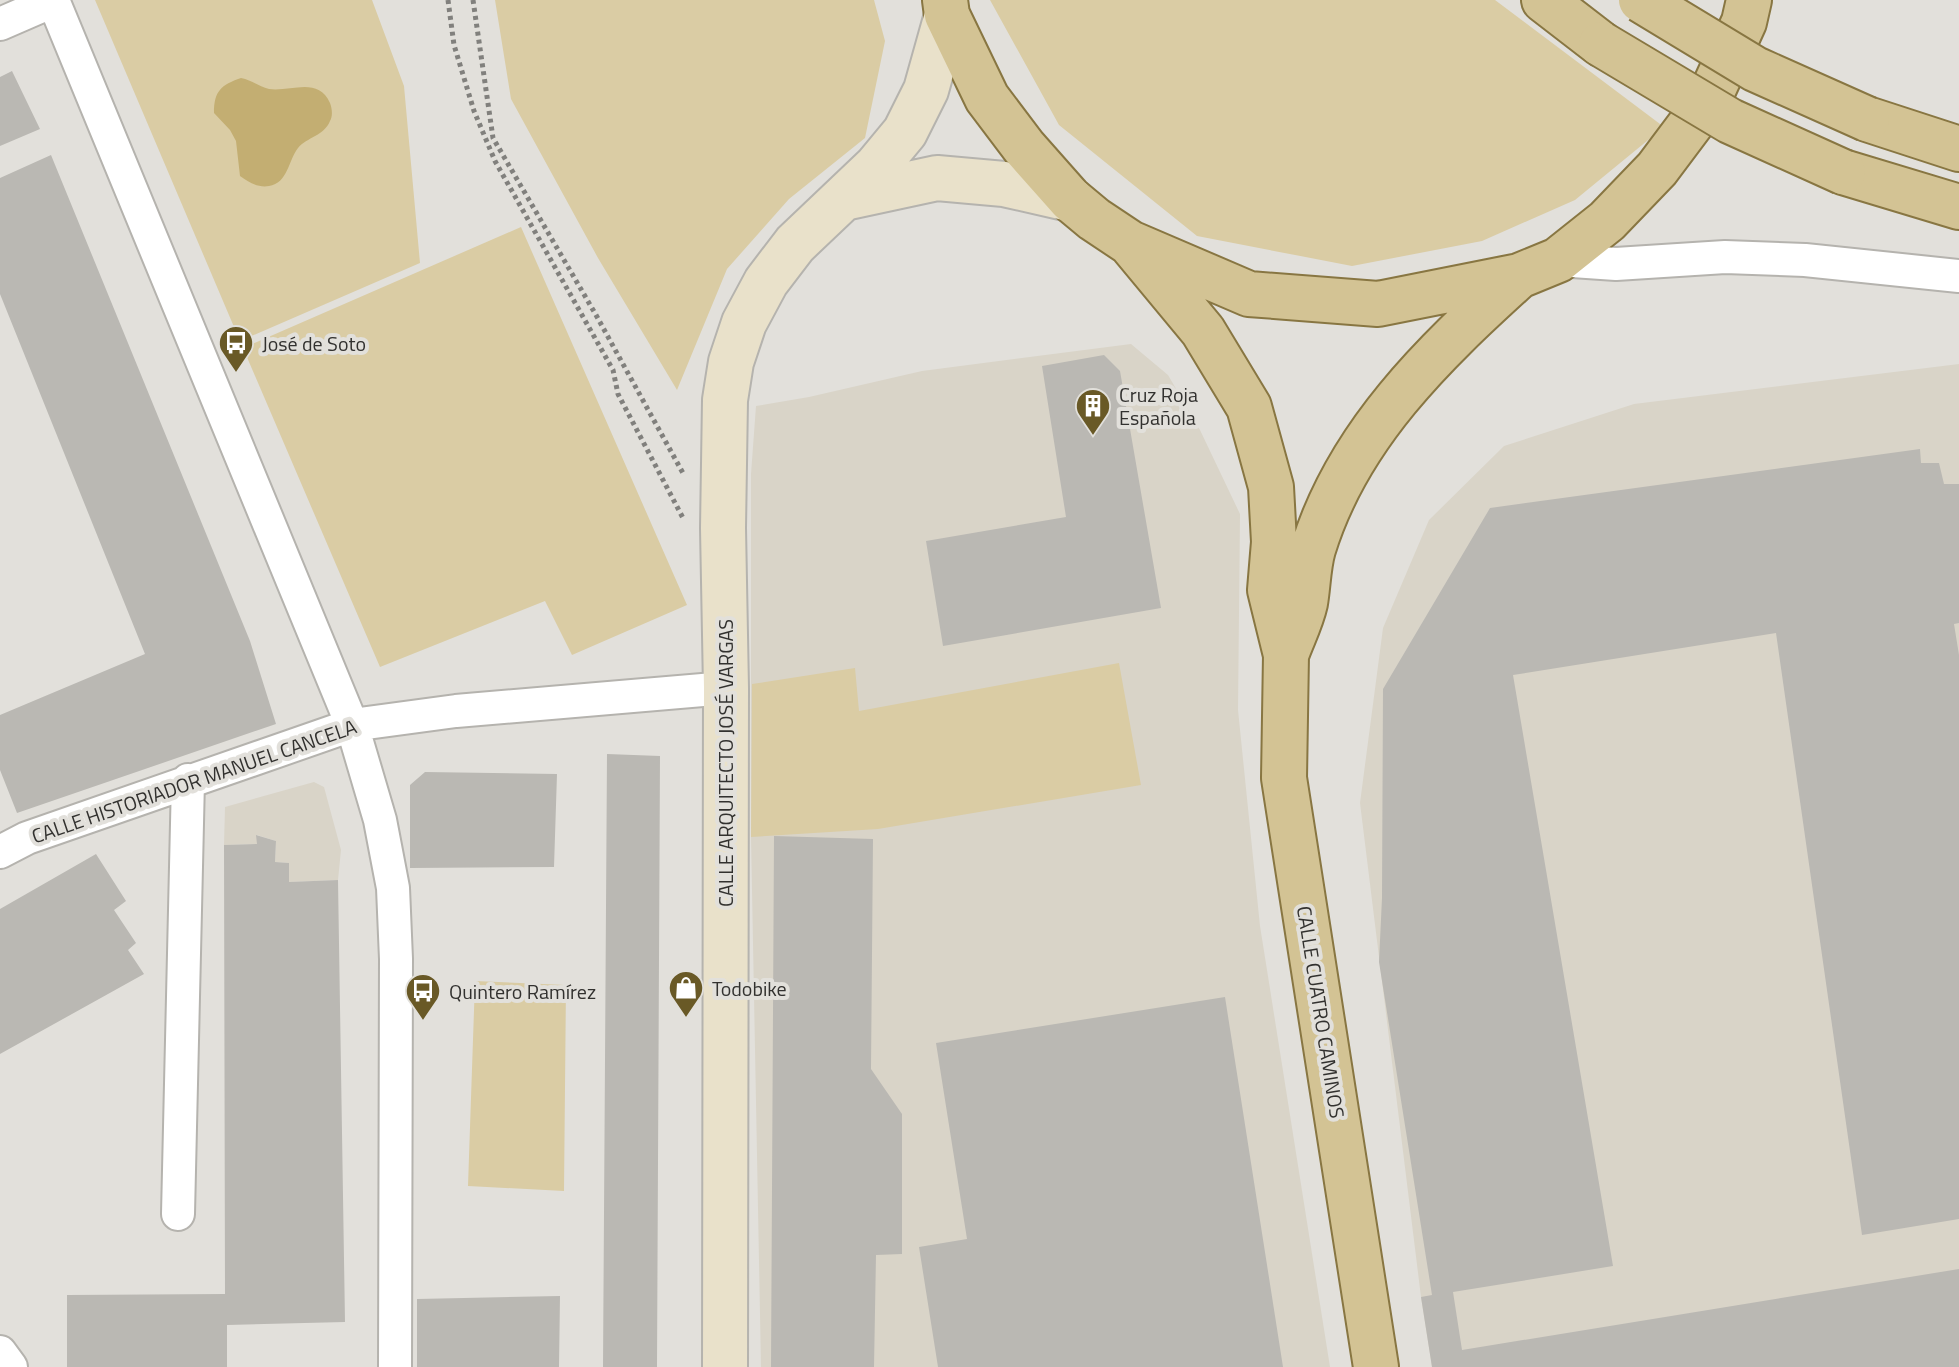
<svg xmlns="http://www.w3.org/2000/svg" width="1959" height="1367" font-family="'Titillium Web',sans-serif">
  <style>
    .built { fill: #d9d4c8 }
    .green { fill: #dacca4 }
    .water { fill: #c3ae72 }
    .building { fill: #bab8b3 }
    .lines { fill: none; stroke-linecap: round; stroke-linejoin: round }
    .street-casing { stroke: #b5b3ae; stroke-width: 36 }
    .secondary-casing { stroke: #b5b3ae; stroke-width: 48 }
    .primary-casing { stroke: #887642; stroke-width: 48 }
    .path { stroke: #81807d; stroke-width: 5; stroke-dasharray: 4 4; stroke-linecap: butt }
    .street { stroke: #fff; stroke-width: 32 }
    .secondary { stroke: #e9e1ca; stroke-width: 44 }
    .primary { stroke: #d3c394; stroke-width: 44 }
    .primary-bridge-casing { stroke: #887642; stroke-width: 48; stroke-linecap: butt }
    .primary-bridge { stroke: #d3c394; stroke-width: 44 }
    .labels { text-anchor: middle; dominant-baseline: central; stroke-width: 8; stroke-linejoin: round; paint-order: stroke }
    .poi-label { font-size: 20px; fill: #32312f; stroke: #e2e0db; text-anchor: start }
    .street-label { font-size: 20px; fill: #32312f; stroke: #e2e0db }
  </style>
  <rect width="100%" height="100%" fill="#e2e0db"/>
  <path class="built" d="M1131,344l37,31 32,55 40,84 -2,196 22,216 70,441h-569l-10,-530v-363l5,-68 53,-9 113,-26z
    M1959,364v1003h-527l-11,-70 -61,-494 23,-175 46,-108 75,-74 130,-42z
    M314,782l10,5 17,63 -3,30 -49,2v-19l-14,-1 1,-21 -19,-6v9l-33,1 1,-38z"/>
  <path class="green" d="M95,0h277l32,86 16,177 -180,78z
    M495,0h379l11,41 -20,97 -76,61 -62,70 -50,121 -79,-132 -87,-159z
    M990,0h505l169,127 -89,73 -93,41 -130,25 -155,-30 -138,-111z
    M521,227l166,378 -115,50 -27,-54 -165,66 -137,-319z
    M1119,663l22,122 -263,44 -127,8 1,-153 103,-16 4,43z
    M475,981l91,4 -2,206 -96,-5z"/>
  <path class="water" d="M241,78c11,2 18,9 28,11 22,3 49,-13 61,14 2,5 3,13 0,18 -6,15 -23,16 -32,27 -10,13 -10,35 -29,38 -11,2 -21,-4 -29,-10l-4,-35 -6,-11 -16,-17c0,-22 7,-28 27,-35z"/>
  <path class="building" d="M12,71l28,58 -40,17v-69z
    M51,155l199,486 26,83 -259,89 -17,-43v-55l145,-61 -145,-360v-116z
    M1104,355l16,16 41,237 -218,38 -17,-105 140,-24 -24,-151z
    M1920,449l1,14h18l5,21h15v139l-5,1 5,31v564l-97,16 -86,-602 -263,42 100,591 -160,26 9,58 497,-81v98h-527l-11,-70 11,-2 -53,-333 3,-64 1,-209 107,-181z
    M607,754l53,2 -3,611h-54z
    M425,772l132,2 -3,93 -144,1v-83z
    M256,835l20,6 -1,21 14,1v19l49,-2 7,442 -118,3v42h-160v-72l158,-1 -1,-449 33,-1z
    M774,836l99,3 -2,230 31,45v140l-26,1 -2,112h-103z
    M96,854l30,47 -12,9 22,33 -8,7 16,24 -144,80v-145z
    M1225,997l58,370h-345l-19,-120 48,-8 -31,-196z
    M560,1296l-1,71h-142v-68z"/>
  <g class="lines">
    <defs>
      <path id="street" d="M53,0l299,725 28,95 13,68 3,71 -1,408
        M0,24l53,-23
        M1558,260l58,4 109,-7 80,3 154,16
        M0,852l27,-14 325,-113 104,-14 270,-23
        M178,1214l10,-434
        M0,1352l11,15"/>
      <path id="secondary" d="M844,198l93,-20 67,6 66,15
        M725,1367l1,-679 -3,-160 2,-128 6,-38 13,-39 22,-41 29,-38 81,-77 29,-35 21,-42 21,-75"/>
      <path id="primary" d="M945,0l2,15 40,83 37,49 46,52 24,20 36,24 119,51 129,10 141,-28 39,-16 49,-39 50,-52 51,-68 36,-79 5,-22
        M1544,0l57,44
        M1867,119l92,30
        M1843,172l116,35
        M1130,243l73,88 46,76 22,80 3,55 -4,48 16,65 -2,123 92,589
        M1286,655c6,-17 15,-34 19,-52 3,-17 3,-37 8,-54 35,-114 121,-196 206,-273"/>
    </defs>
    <use href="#street" class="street-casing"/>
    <use href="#secondary" class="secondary-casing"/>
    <use href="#primary" class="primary-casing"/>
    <path class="path" d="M448,0l6,45 20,66 21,50 118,209 5,24 66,126
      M473,0l20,138 103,177 88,160"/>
    <use href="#street" class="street"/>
    <use href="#secondary" class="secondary"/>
    <use href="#primary" class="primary"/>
    <defs>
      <path id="primary-bridge" d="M1641,0l114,69 112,50
        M1601,44l129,77 113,51"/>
    </defs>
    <use href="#primary-bridge" class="primary-bridge-casing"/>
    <use href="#primary-bridge" class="primary-bridge"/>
  </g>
  <defs>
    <symbol id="bus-pin" viewBox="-11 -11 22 30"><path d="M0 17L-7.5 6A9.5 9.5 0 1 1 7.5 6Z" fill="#695926" stroke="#e2e0db"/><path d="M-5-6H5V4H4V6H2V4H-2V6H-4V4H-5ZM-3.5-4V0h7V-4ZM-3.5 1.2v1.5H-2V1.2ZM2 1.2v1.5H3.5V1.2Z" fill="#fff"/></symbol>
    <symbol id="building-pin" viewBox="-11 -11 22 30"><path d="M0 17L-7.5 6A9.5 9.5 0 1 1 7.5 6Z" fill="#695926" stroke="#e2e0db"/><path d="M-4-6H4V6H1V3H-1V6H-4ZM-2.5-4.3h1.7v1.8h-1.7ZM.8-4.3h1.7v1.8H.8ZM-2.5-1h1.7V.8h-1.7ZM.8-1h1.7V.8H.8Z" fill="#fff"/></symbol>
    <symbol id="shop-pin" viewBox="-11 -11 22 30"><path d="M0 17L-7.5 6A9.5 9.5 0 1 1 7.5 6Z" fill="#695926" stroke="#e2e0db"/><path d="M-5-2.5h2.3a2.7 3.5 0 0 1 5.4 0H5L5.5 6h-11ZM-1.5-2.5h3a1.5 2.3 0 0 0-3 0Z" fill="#fff"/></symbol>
  </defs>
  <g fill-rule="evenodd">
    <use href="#bus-pin" x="216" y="323" width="40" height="54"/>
    <use href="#building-pin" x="1073" y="386" width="40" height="54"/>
    <use href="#shop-pin" x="666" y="968" width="40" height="54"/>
    <use href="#bus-pin" x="403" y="971" width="40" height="54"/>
  </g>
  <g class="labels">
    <g class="poi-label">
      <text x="262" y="343">José de Soto</text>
      <text x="1119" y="394">Cruz Roja<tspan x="1119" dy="23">Española</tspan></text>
      <text x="712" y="988">Todobike</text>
      <text x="449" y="991">Quintero Ramírez</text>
    </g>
    <g class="street-label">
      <text transform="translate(725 763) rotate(-90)">CALLE ARQUITECTO JOSÉ VARGAS</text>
      <text transform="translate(194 781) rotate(-19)">CALLE HISTORIADOR MANUEL CANCELA</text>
      <text transform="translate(1321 1012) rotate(81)">CALLE CUATRO CAMINOS</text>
    </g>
  </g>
</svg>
